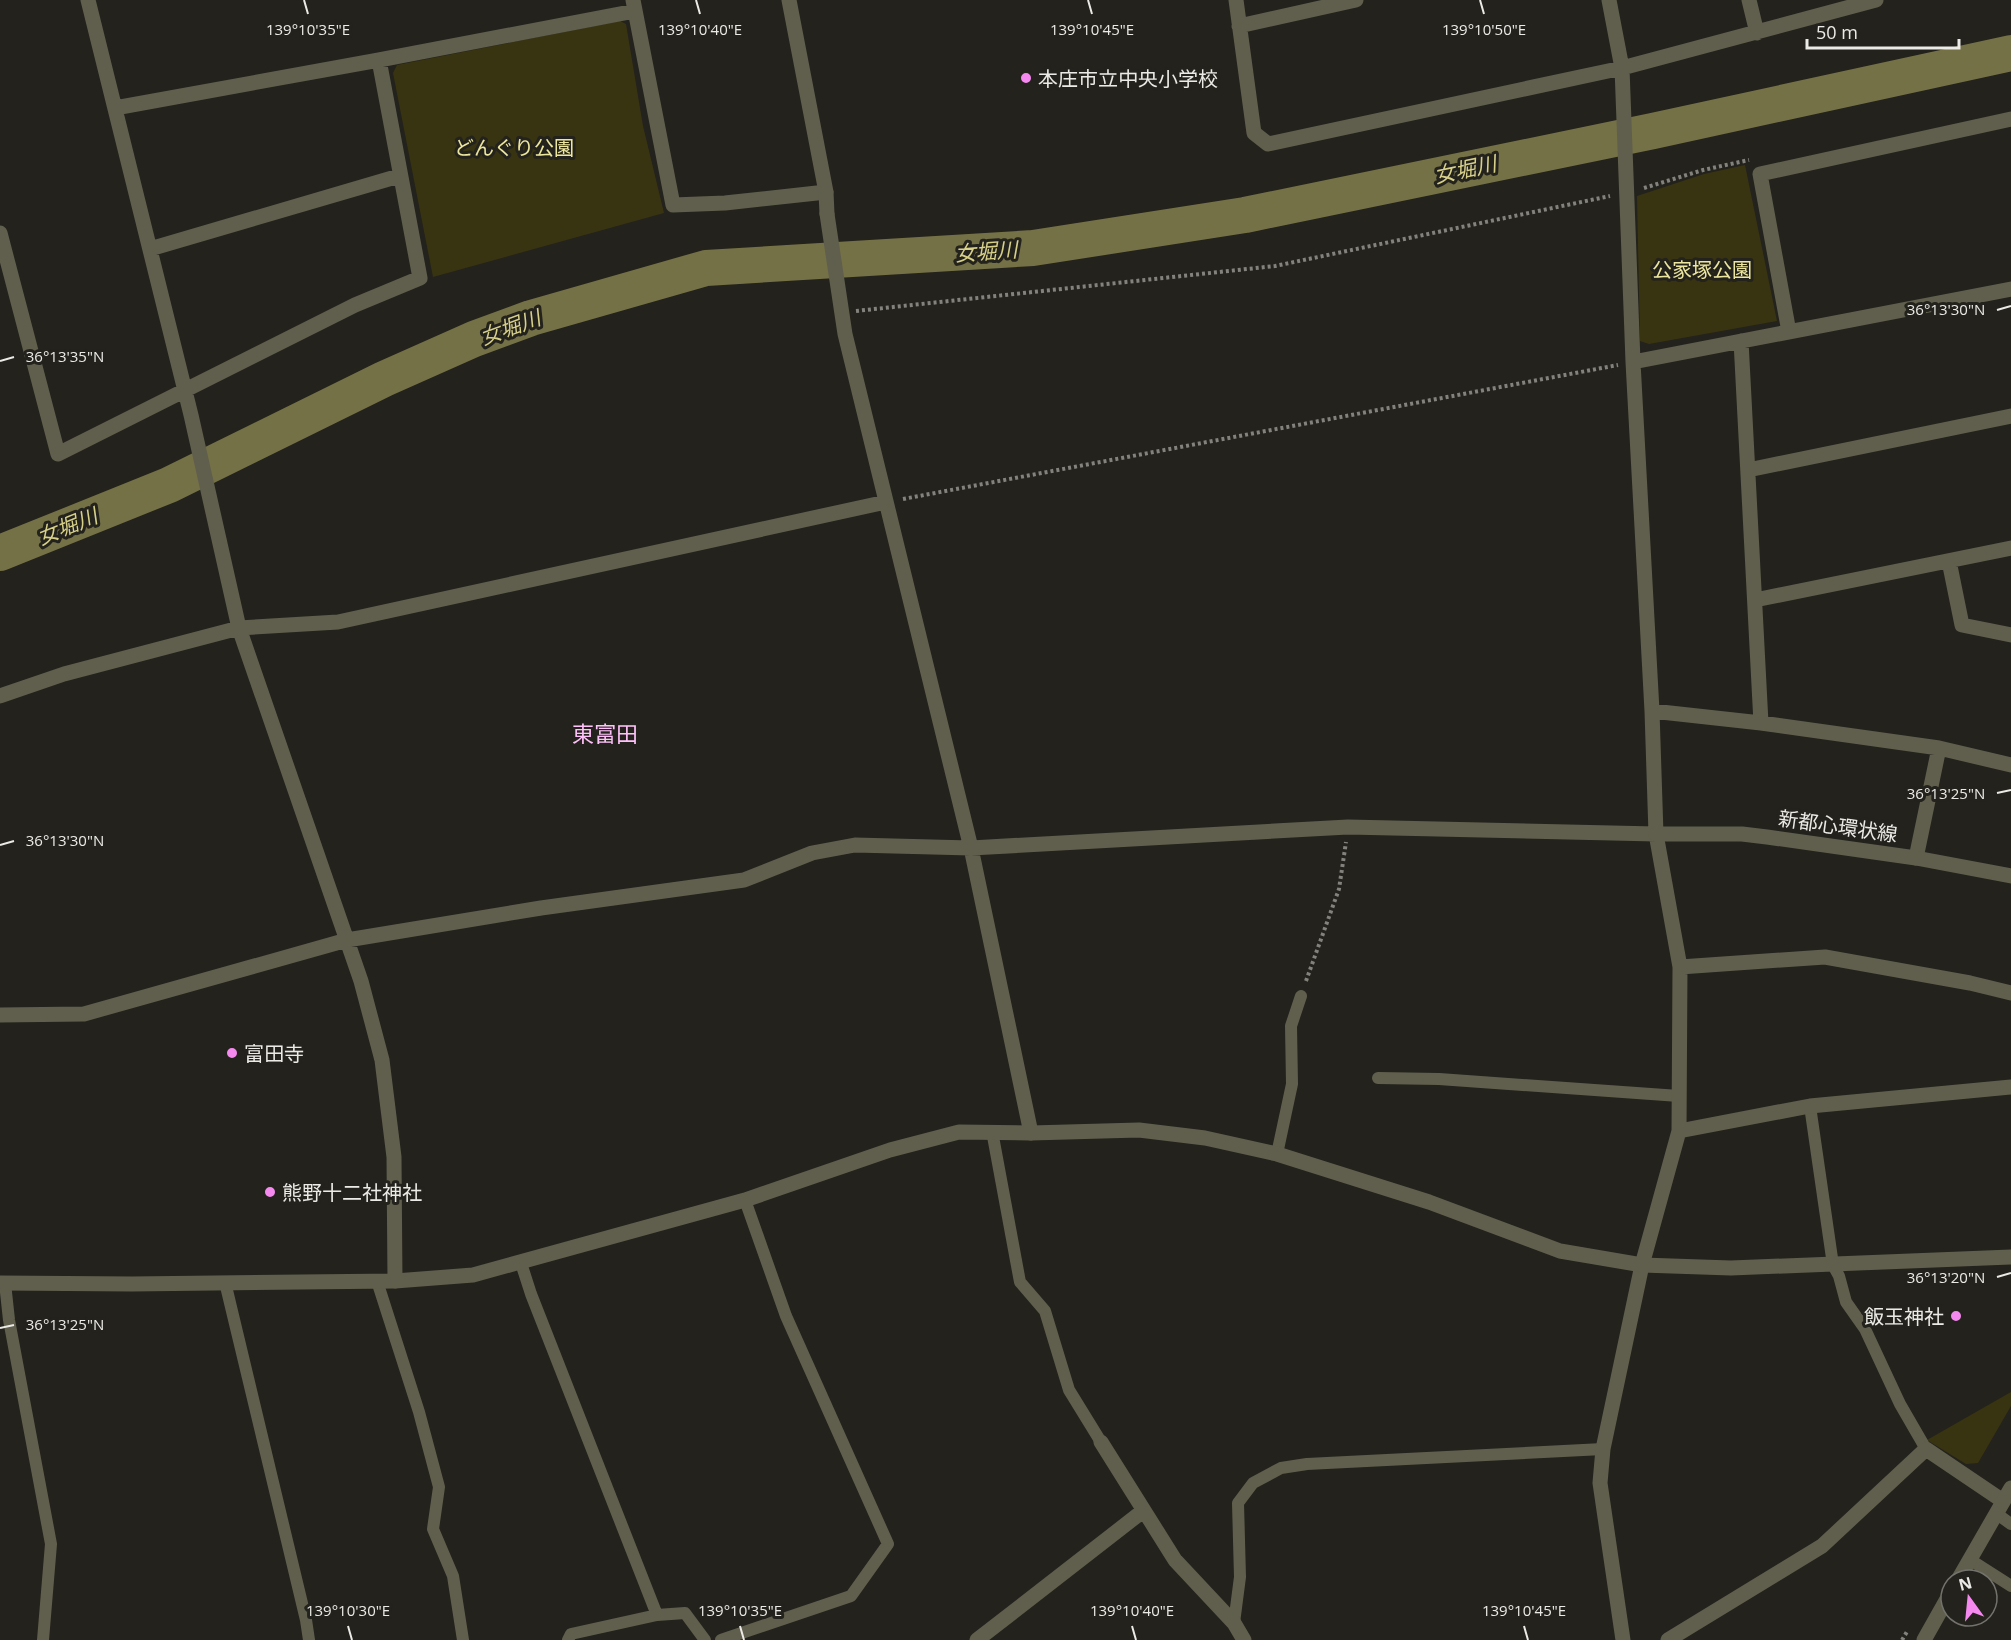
<svg xmlns="http://www.w3.org/2000/svg" width="2011" height="1640" font-family="'Open Sans','Noto Sans JP',sans-serif">
  <style>
    .green { fill: #383412 }
    .lines { fill: none; stroke-linecap: round; stroke-linejoin: round }
    .river { stroke: #757146; stroke-width: 36 }
    .path { stroke: #83827d; stroke-width: 4; stroke-dasharray: 3 3; stroke-linecap: butt }
    .service { stroke: #605f4d; stroke-width: 12 }
    .minor { stroke: #605f4d; stroke-width: 15 }
    .tertiary { stroke: #605f4d; stroke-width: 15 }
    .ticks { fill: none; stroke: #ebeae6; stroke-width: 2 }
    .poi-dot { fill: #f589ef; stroke: #23221c; stroke-width: 2 }
    .labels { text-anchor: middle; dominant-baseline: central; stroke-width: 6; stroke-linejoin: round; paint-order: stroke }
    .poi-label { font-size: 20px; fill: #ebeae6; stroke: #23221c; text-anchor: start }
    .park-label { font-size: 20px; fill: #ede69e; stroke: #23221c }
    .street-label { font-size: 20px; fill: #ebeae6; stroke: #23221c }
    .water-label { font-size: 21px; font-style: italic; fill: #d7d089; stroke: #23221c }
    .quarter-label { font-size: 22px; fill: #fec1f9; stroke: #23221c }
    .ticks-label { font-size: 15px; text-anchor: middle; fill: #ebeae6; stroke: #23221c; stroke-width: 6; stroke-linejoin: round; paint-order: stroke }
  </style>
  <rect width="100%" height="100%" fill="#23221c"/>
  <path class="green" d="M620,21l6,3 17,102 21,87 -231,64 -40,-204 4,-8z
    M1745,165l32,156 -128,23 -9,-3 -3,-145 67,-22z
    M2011,1392v14l-33,57 -12,1 -39,-24z"/>
  <g class="lines">
    <path class="river" d="M0,553l169,-68 215,-106 90,-40 57,-21 175,-50 327,-20 212,-33 408,-84 358,-78"/>
    <path class="path" d="M1644,188l59,-18 46,-10
      M856,311l419,-45 335,-70
      M903,499l715,-134
      M1306,981l33,-92 7,-47
      M1902,1640l6,-10"/>
    <path class="service" d="M1378,1078l61,1 240,17
      M1810,1106l23,159 6,11 7,26 19,27 35,75 26,45
      M992,1131l28,151 25,29 24,79 32,52
      M1277,1154l15,-70 -1,-58 10,-30
      M521,1263l10,31 126,321 28,-2 20,27
      M377,1281l42,131 20,75 -6,42 20,47 10,64
      M225,1282l81,338 3,20
      M5,1283l4,37 42,224 -8,96
      M1997,1514l14,10
      M1969,1559l42,27
      M1234,1623l6,-46 -2,-74 15,-20 28,-15 26,-4 296,-15
      M568,1640l3,-6 86,-19
      M721,1640l130,-44 37,-52 -102,-228 -41,-116"/>
    <path class="minor" d="M88,0l103,415 48,213 122,353 21,79 12,97 1,124
      M633,0l40,205 52,-2 101,-11
      M1236,0l18,133 14,11 354,-76 254,-68
      M1609,0l13,68 11,294 19,349 4,123 24,133 -1,164 -37,134 -39,184 -3,34 23,157
      M1749,0l8,33
      M1239,26l117,-26
      M115,108l264,-48 256,-49
      M827,214l18,120 126,514 60,285
      M0,233l58,221 297,-149 65,-27 -41,-218
      M150,249l249,-73
      M1789,332l-29,-158 251,-55
      M1741,341l20,382
      M1633,362l378,-73
      M1748,470l263,-54
      M1949,561l13,64 49,10
      M1755,600l256,-52
      M0,696l64,-22 175,-46 99,-6 548,-120
      M1652,711l109,12 178,25 72,17
      M1916,858l23,-110
      M1680,967l145,-10 145,26 41,10
      M0,1015l84,-1 263,-74 194,-32 203,-28 68,-27 43,-8 116,3 377,-21 308,7
      M1679,1131l131,-25 201,-19
      M1101,1442l74,118 59,63 10,17
      M977,1640l166,-129
      M1668,1640l154,-94 104,-97 77,52"/>
    <path class="tertiary" d="M789,0l37,192 1,22
      M1656,834h86l25,3 149,21 95,18
      M0,1283l132,1 263,-3 78,-6 272,-75 145,-50 69,-18 72,1 108,-3 66,8 72,16 152,48 131,49 82,14 89,3 280,-11
      M1958,1580l53,-92
      M1924,1640l27,-48"/>
  </g>
  <path class="ticks" d="M304,0l4,14M696,0l4,14M1088,0l4,14M1480,0l4,14M1997,310l14,-4M0,361l14,-4M1997,793l14,-3M0,845l14,-4M1997,1277l14,-4M0,1328l14,-3M348,1626l4,14M740,1626l4,14M1132,1626l4,14M1524,1626l4,14"/>
  <g class="poi-dot">
    <circle cx="1026" cy="78" r="6"/>
    <circle cx="232" cy="1053" r="6"/>
    <circle cx="270" cy="1192" r="6"/>
    <circle cx="1956" cy="1316" r="6"/>
  </g>
  <g class="labels">
    <g class="poi-label">
      <text x="1038" y="78">本庄市立中央小学校</text>
      <text x="244" y="1053">富田寺</text>
      <text x="282" y="1192">熊野十二社神社</text>
      <text x="1944" y="1316" text-anchor="end">飯玉神社</text>
    </g>
    <g class="park-label">
      <text x="514" y="147">どんぐり公園</text>
      <text x="1702" y="269">公家塚公園</text>
    </g>
    <g class="street-label">
      <text transform="translate(1838 826) rotate(8)">新都心環状線</text>
    </g>
    <g class="water-label">
      <text transform="translate(1465 169) rotate(-12)">女堀川</text>
      <text transform="translate(986 251) rotate(-4)">女堀川</text>
      <text transform="translate(510 327) rotate(-20)">女堀川</text>
      <text transform="translate(67 526) rotate(-22)">女堀川</text>
    </g>
    <g class="quarter-label">
      <text x="605" y="733">東富田</text>
    </g>
  </g>
  <g class="ticks-label">
    <text x="308" y="35">139°10'35"E</text>
    <text x="700" y="35">139°10'40"E</text>
    <text x="1092" y="35">139°10'45"E</text>
    <text x="1484" y="35">139°10'50"E</text>
    <text x="1946" y="315">36°13'30"N</text>
    <text x="65" y="362">36°13'35"N</text>
    <text x="1946" y="799">36°13'25"N</text>
    <text x="65" y="846">36°13'30"N</text>
    <text x="1946" y="1283">36°13'20"N</text>
    <text x="65" y="1330">36°13'25"N</text>
    <text x="348" y="1616">139°10'30"E</text>
    <text x="740" y="1616">139°10'35"E</text>
    <text x="1132" y="1616">139°10'40"E</text>
    <text x="1524" y="1616">139°10'45"E</text>
  </g>
  <g transform="translate(1969 1598) rotate(345)"><circle r="28" fill="#23221c" stroke="#73726d" stroke-width="1.5"/>
  <path d="M0-4.5L10 22L0 15L-10 22Z" fill="#f589ef"/>
  <text y="-9" font-size="16" font-weight="bold" text-anchor="middle" fill="#ebeae6">N</text>
  </g>
  <path d="M1807 39v9h152v-9" fill="none" stroke="#ebeae6" stroke-width="3"/>
  <text x="1816" y="39" font-size="18" fill="#ebeae6" stroke="#23221c" stroke-width="4.5" paint-order="stroke">50 m</text>
</svg>
